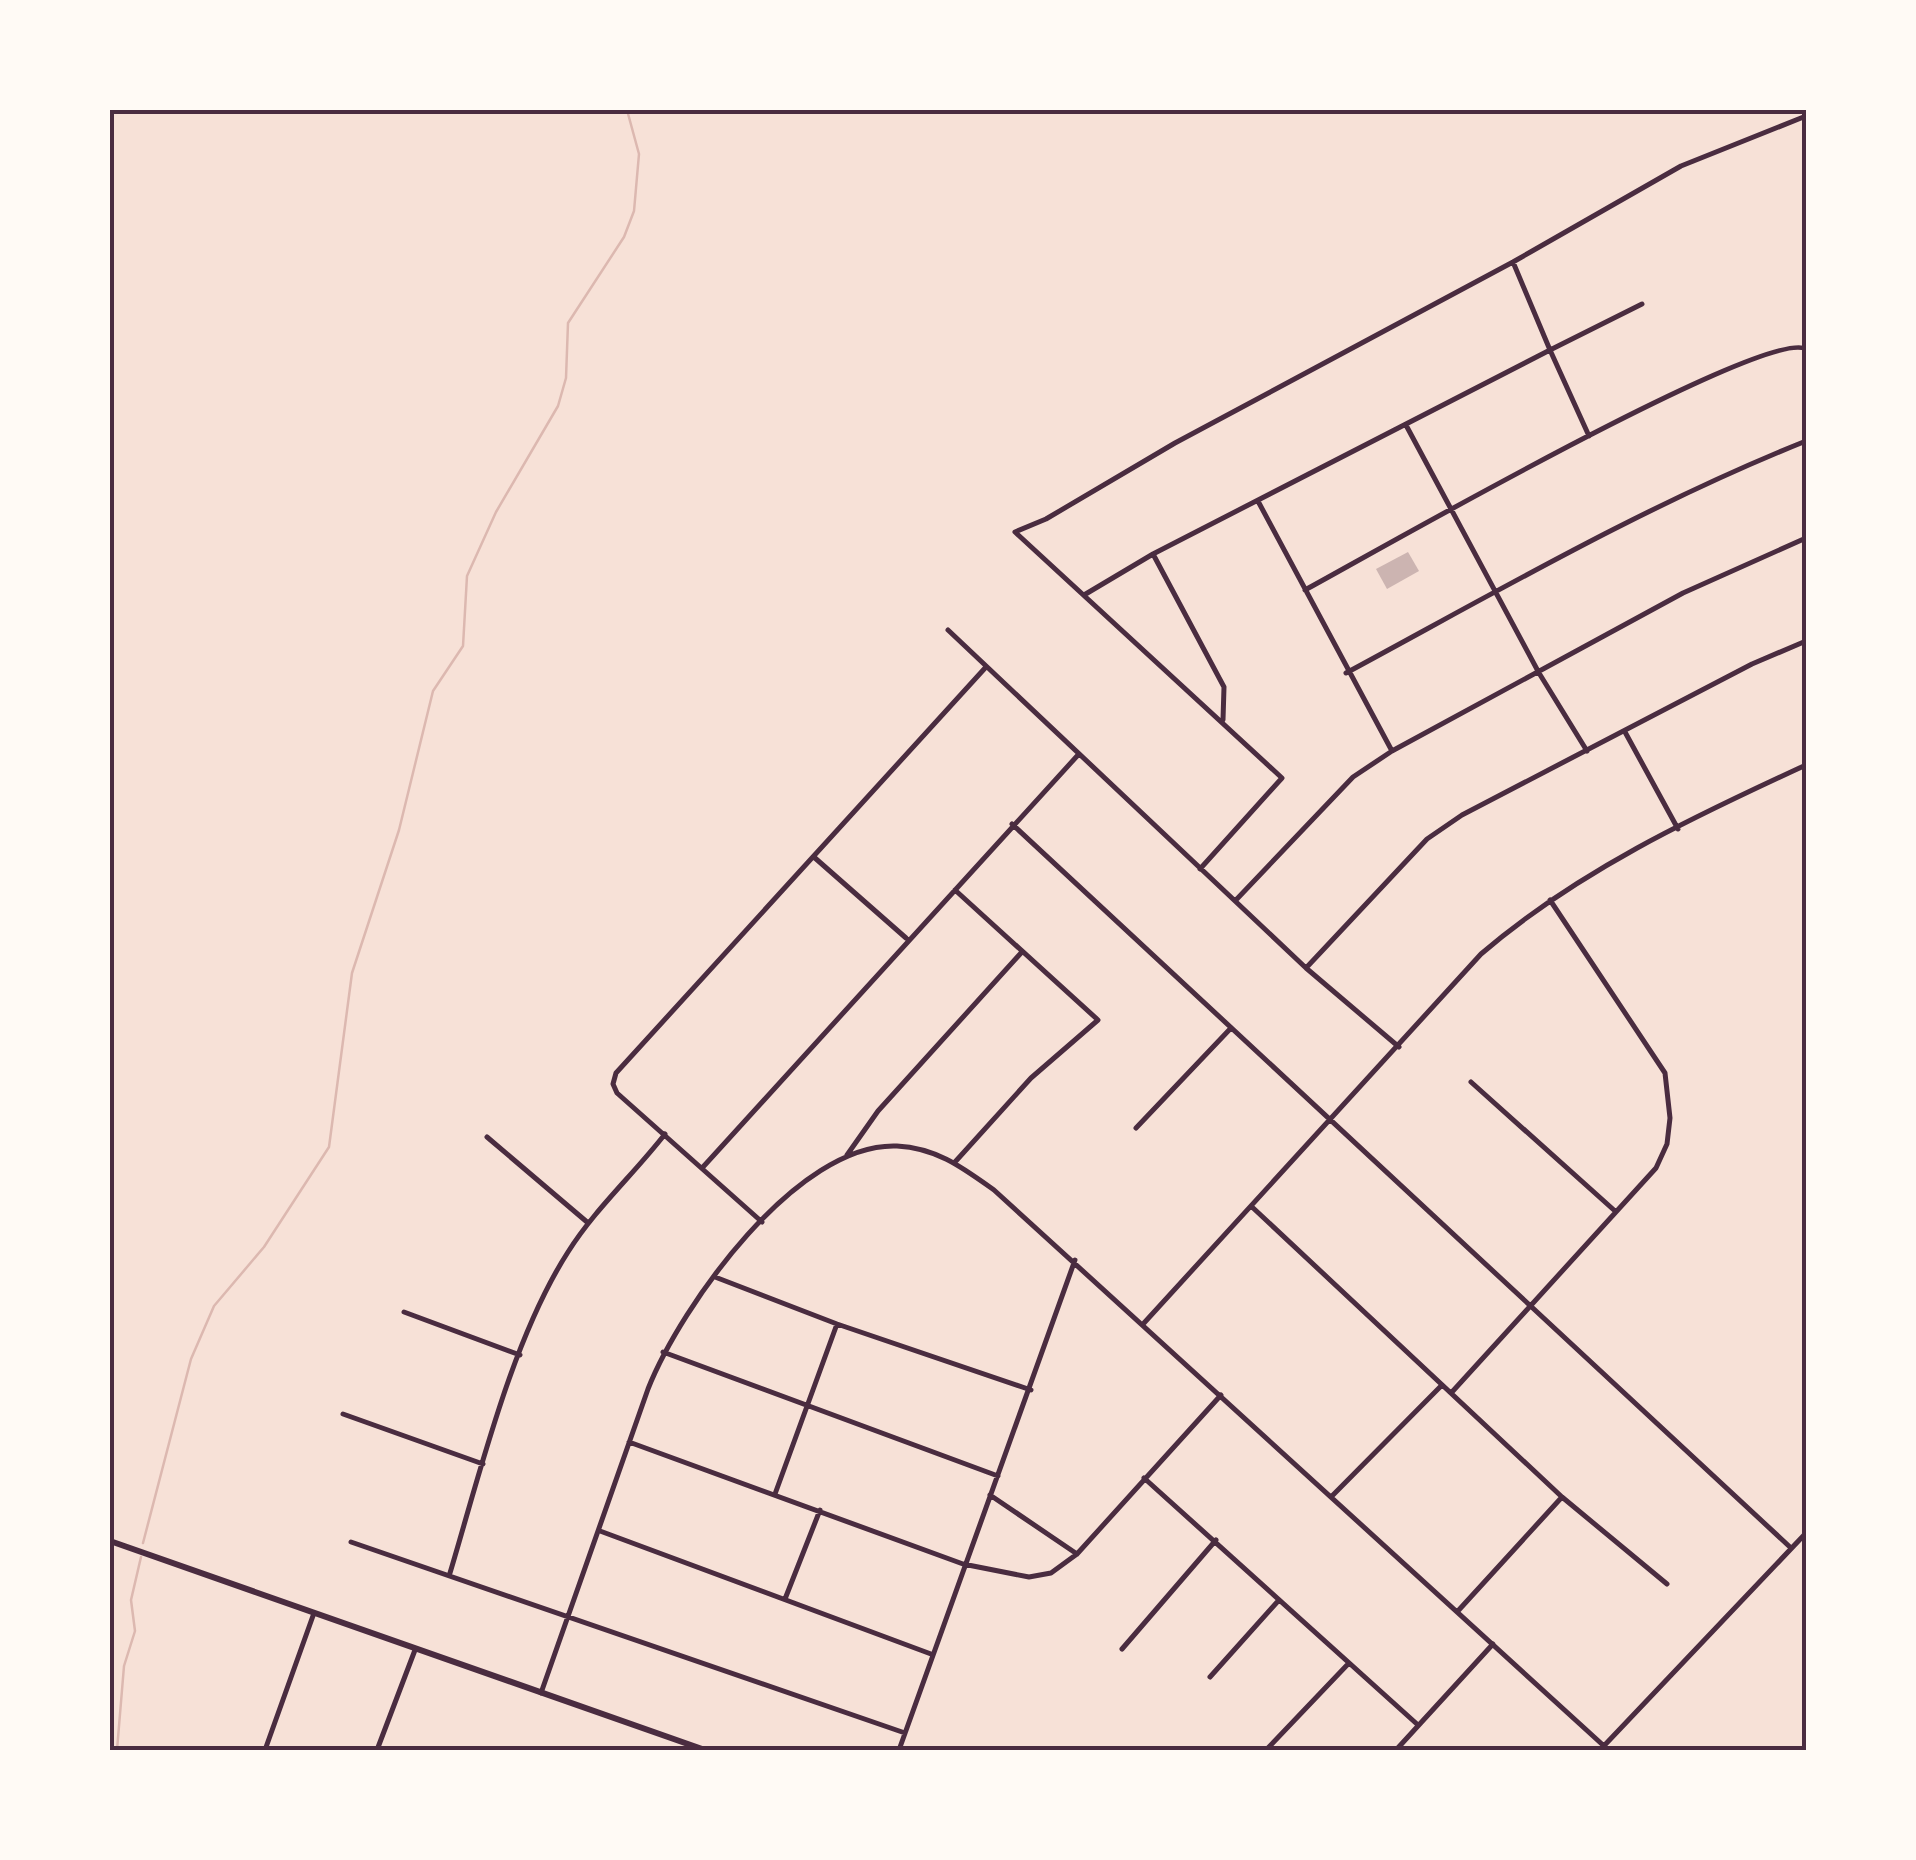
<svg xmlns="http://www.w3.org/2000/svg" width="1916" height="1860" font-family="'Open Sans',sans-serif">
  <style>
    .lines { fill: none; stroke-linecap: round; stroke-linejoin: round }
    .stream { stroke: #dcb8b0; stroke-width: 2.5 }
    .building { fill: #ccb4b1 }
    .minor { stroke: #4a2c40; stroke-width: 5 }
    .tertiary { stroke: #4a2c40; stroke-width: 6 }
    .neatline { fill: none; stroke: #4a2c40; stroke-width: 4 }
  </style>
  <rect width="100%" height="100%" fill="#f7e1d7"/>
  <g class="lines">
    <path class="stream" d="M143,1543l48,-184 23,-53 50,-59 65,-100 23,-174 47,-143 34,-139 30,-45 4,-70 29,-64 62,-106 8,-28 2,-55 56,-86 10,-26 5,-57 -12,-44
      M117,1750l7,-84 11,-35 -4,-31 10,-43"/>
  </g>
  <path class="building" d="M1408,552l11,19 -32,18 -11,-20z"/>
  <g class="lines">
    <path class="minor" d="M1513,262l37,88 92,-46
      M1407,427l132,246 48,78
      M1259,503l133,248
      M1305,590c63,-34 461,-263 501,-241
      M1084,595l69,-41
      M948,630l358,338 93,79
      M1346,673c152,-82 300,-168 460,-232
      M1223,720l1,-33 -71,-133 397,-204 39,86
      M1625,732l53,97
      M1012,824l779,724
      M815,858l91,80
      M1200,869l82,-91 -267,-246 31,-13 129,-76 338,-181 168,-96 125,-50
      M955,890l143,130 -67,58 -76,84
      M1235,901l118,-124 39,-26 291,-158 123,-55
      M1306,968l121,-129 35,-24 290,-151 54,-23
      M1471,1082l144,129
      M1136,1128l95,-100
      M487,1137l100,85
      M847,1155l31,-44 143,-158
      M703,1167l375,-412
      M1251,1206l311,291 105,87
      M762,1222l-145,-129 -4,-9 3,-11 370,-406
      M715,1277l122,47 194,66
      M404,1312l116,43
      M1144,1323l337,-369c95,-82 212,-137 325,-189
      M663,1352l335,124
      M1452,1392l204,-224 11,-24 3,-26 -5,-45 -115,-173
      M343,1414l140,50
      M629,1442l334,122 66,13 22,-4 26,-19 144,-159
      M1144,1478l274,247
      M775,1494l62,-170
      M990,1495l87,59
      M1332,1496l110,-111
      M600,1531l331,123
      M351,1542l554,191
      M450,1573c30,-100 62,-234 118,-321 27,-43 66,-78 97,-118
      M785,1599l35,-89
      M1457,1612l105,-115
      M1122,1649l94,-109
      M1210,1677l69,-77
      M541,1693l107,-304c33,-83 149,-247 249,-243 40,2 66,22 97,44l610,556
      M1268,1748l81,-85
      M265,1750l49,-137
      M377,1750l38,-100
      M899,1750l176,-490
      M1396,1750l97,-106
      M1600,1750l206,-217"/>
    <path class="tertiary" d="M110,1541l595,209"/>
  </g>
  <rect width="1916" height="1860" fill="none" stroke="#fffaf5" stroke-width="225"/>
  <rect x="112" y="112" width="1692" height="1636" class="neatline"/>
</svg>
